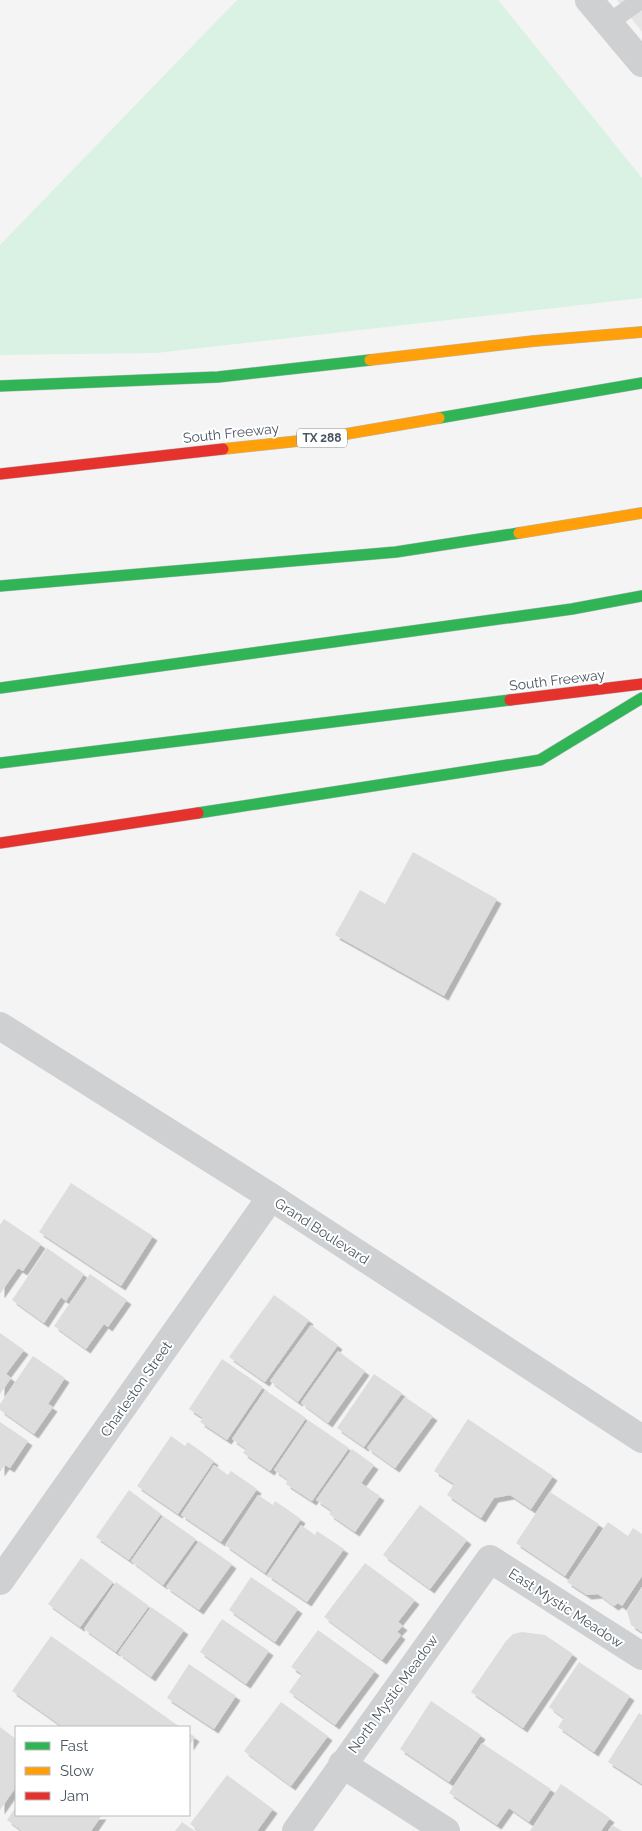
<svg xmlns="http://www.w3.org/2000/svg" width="642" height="1831" font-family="Raleway,sans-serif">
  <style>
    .education { fill: #e6e5e6 }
    .green { fill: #d9f2e3 }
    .building { fill: #ddddde; filter: url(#shadow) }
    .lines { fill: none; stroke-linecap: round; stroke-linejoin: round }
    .fast-casing { stroke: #b9bec3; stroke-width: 12 }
    .slow-casing { stroke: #b9bec3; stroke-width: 12 }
    .jam-casing { stroke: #b9bec3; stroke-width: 12 }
    .lane { stroke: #ced0d2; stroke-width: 18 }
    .street { stroke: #ced0d2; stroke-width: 28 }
    .fast { stroke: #30b455; stroke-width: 11 }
    .slow { stroke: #ff9f0a; stroke-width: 11 }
    .jam { stroke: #e5322d; stroke-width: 11 }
    .labels { text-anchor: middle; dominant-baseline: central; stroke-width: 4; stroke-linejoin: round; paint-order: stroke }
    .shield { fill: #fff; stroke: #808990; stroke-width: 1 }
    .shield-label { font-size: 12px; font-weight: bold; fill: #4a5661 }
    .street-label { font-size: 14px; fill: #4a5661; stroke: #fff }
  </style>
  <defs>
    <filter id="shadow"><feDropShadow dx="4.5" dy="4.5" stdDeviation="0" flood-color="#0004"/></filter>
  </defs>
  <rect width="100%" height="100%" fill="#f4f4f4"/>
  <path class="education" d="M617,0h25v32z"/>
  <path class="green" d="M237,0h261l144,178v120l-486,55 -156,2v-110z"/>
  <path class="building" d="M413,852l84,47 -53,97 -109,-61 25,-45 25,14z
    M71,1183l82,53 -32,50 -82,-54z
    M4,1219l37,25 -18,27 -5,-3 -18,26v-69z
    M47,1248l37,26 -18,27 -5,-4 -17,26 -32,-23z
    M90,1274l37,26 -19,27 -4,-3 -18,25 -32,-23z
    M274,1295l35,25 -44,62 -36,-25z
    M311,1325l27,20 -40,57 -28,-21z
    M0,1333l24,17 -18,24 5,4 -11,16z
    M338,1351l27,20 -37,52 -27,-20z
    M33,1356l32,22 -17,26 5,3 -19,27 -34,-24v-6z
    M222,1359l41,28 -36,53 -27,-18 3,-4 -14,-9z
    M374,1374l28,19 -38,54 -27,-19z
    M265,1390l41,28 -36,53 -27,-18 3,-4 -14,-10z
    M405,1397l28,19 -38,52 -28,-20z
    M468,1419l85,57 -22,33 -21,-14 -16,3 -13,20 -34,-23 7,-11 -20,-13z
    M308,1420l41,28 -37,53 -26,-17 2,-4 -14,-10z
    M0,1422l28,19 -18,27 -5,-3 -5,7z
    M171,1436l14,10 3,-4 26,19 -36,53 -41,-28z
    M352,1449l22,16 -13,18 19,13 -25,36 -26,-18 3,-3 -16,-11z
    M214,1465l14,10 3,-4 26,18 -36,53 -40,-27z
    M129,1490l32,24 -32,46 -33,-23z
    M550,1492l49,32 -34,52 -49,-33z
    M258,1495l15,10 2,-4 26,18 -36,54 -40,-28z
    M420,1505l47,35 -37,49 -47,-34z
    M163,1516l33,23 -33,46 -32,-24z
    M608,1522l20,14 5,-8 9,6v42l-20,30 -4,-3 -4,3 -16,-12 -11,1 -20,-13z
    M301,1525l14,10 2,-4 27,18 -37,53 -40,-27z
    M199,1541l33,23 -33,46 -33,-23z
    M81,1558l32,24 -33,45 -32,-23z
    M365,1563l50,37 -17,22 5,4 -6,6 4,3 -19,25 -58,-43z
    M251,1577l47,32 -23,33 -46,-32z
    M116,1582l33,24 -33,46 -32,-23z
    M642,1587v45l-11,-7 -4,-14z
    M151,1607l33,23 -33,47 -33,-24z
    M222,1619l47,32 -23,33 -46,-32z
    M318,1630l57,41 -40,54 -46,-33 13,-18 -11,-7z
    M522,1632l23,3 28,19 -50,74 -52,-36 35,-51 7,-7z
    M51,1636l129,91h-117l-51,-36z
    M579,1662l51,34 -36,56 -36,-25 6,-9 -15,-11z
    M189,1664l47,32 -22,33 -47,-31z
    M431,1701l50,34 -32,47 -49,-33z
    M281,1702l47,34 -37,50 -47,-35z
    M639,1713l3,2v69l-34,-22z
    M0,1727l16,12v48l-16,23z
    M189,1733l6,4 -6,9z
    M482,1743l69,46 -22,33 -20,-14 -12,17 -48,-32z
    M227,1775l46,34 -16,22h-58l-9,-7z
    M561,1784l49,34 -9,13h-71z
    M16,1807v8h86l-11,16h-69l-15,-11z
    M182,1822l13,9h-20z
    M612,1825l10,6h-14z"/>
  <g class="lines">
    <defs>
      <path id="fast" d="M0,386l218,-9 152,-17
        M439,418l203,-35
        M0,586l396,-34 123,-19
        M0,688l572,-79 70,-13
        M0,763l510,-63
        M198,813l342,-53 102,-62"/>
      <path id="slow" d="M370,360l164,-19 108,-9
        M223,449l94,-10 122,-21
        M519,533l123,-20"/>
      <path id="jam" d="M0,474l223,-25
        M510,700l132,-16
        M0,843l198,-30"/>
    </defs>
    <use href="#fast" class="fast-casing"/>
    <use href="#slow" class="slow-casing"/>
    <use href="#jam" class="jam-casing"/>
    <path class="lane" d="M608,23l33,-23"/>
    <path class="street" d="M589,0l53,63
      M0,1026l271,171 371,242
      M0,1581l271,-384
      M342,1764l104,67
      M296,1831l194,-272 152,97"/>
    <use href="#fast" class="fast"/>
    <use href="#slow" class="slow"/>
    <use href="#jam" class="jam"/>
  </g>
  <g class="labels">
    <rect class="shield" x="297" y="428.5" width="50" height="19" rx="4"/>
    <g class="shield-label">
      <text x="322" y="438">TX 288</text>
    </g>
    <g class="street-label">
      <text transform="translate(231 433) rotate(-6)">South Freeway</text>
      <text transform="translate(557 680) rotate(-7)">South Freeway</text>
      <text transform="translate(322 1231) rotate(33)">Grand Boulevard</text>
      <text transform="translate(136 1389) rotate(-55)">Charleston Street</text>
      <text transform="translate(566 1608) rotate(33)">East Mystic Meadow</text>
      <text transform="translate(393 1694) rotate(-54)">North Mystic Meadow</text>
    </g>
  </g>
  <rect x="15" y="1726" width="175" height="90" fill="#ffffff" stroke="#b7bbc0"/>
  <rect x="25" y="1742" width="25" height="8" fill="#30b455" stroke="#b7bbc0"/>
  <text x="60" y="1751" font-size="15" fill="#4a5661">Fast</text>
  <rect x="25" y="1767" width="25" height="8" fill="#ff9f0a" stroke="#b7bbc0"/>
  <text x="60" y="1776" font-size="15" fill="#4a5661">Slow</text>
  <rect x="25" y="1792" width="25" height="8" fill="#e5322d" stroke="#b7bbc0"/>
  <text x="60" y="1801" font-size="15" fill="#4a5661">Jam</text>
</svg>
